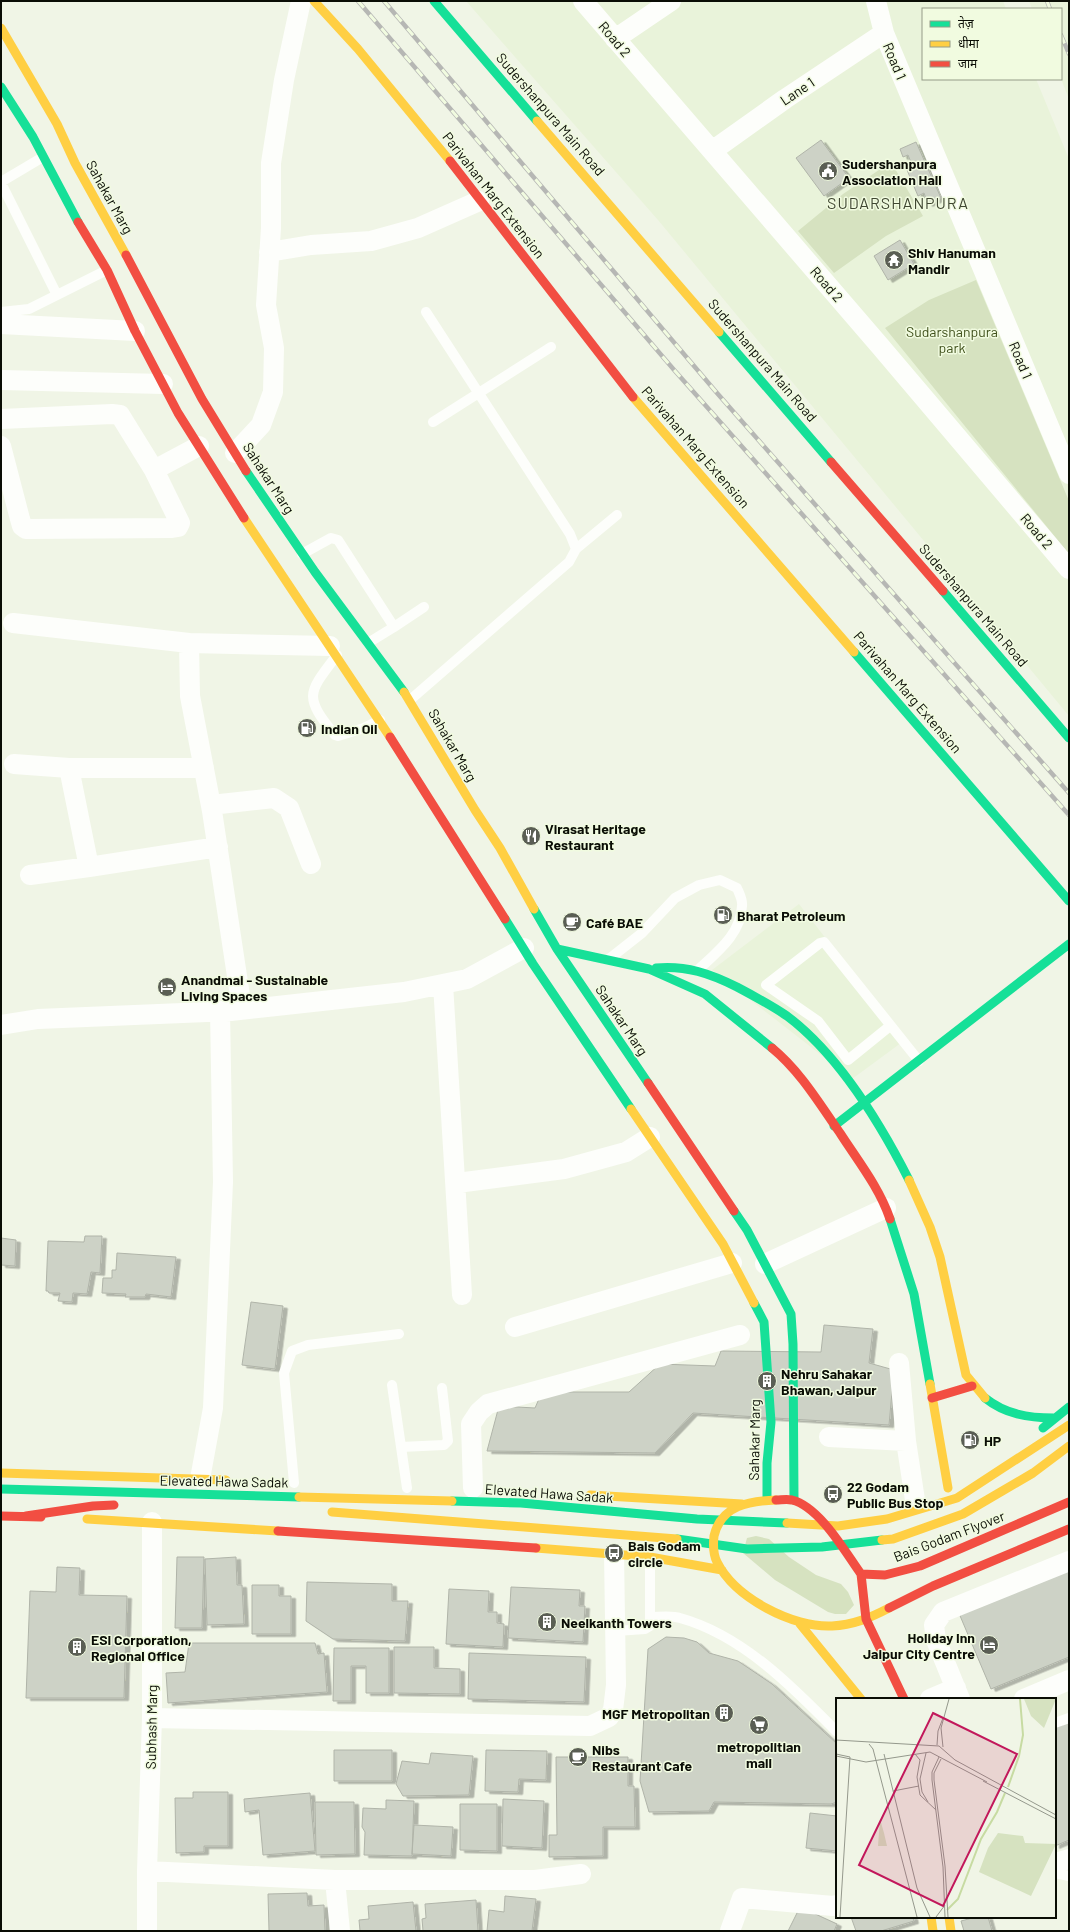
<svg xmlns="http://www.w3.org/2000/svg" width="1070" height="1932" font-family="Barlow,'Noto Sans Devanagari',sans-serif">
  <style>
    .built { fill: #e9f3da }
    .green { fill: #d6e2c0 }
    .building { fill: #cdd2c6; stroke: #b0b4a9; filter: url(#shadow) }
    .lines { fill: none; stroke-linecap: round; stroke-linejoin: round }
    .lane { stroke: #fdfefb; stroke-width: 10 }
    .street { stroke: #fdfefb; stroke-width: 20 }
    .fast { stroke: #16e098; stroke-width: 9 }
    .slow { stroke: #ffcf43; stroke-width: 9 }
    .jam { stroke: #f24e42; stroke-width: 9 }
    .rail-casing { stroke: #b6b7b4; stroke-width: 4.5 }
    .rail { stroke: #f1fbe0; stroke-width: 3; stroke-dasharray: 9; stroke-linecap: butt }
    .labels { text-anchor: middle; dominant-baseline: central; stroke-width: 3; stroke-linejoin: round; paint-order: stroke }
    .street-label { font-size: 14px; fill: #0a0d05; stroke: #f1fbe0 }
    .poi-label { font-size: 14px; font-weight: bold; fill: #0a0d05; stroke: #f1fbe0; text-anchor: start }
    .park-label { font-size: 14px; fill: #40511c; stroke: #f1fbe0 }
    .quarter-label { font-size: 16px; letter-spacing: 1px; fill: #3f4631; stroke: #f1fbe0 }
    .inset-river { fill: none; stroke: #c7dba2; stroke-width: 2 }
    .inset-road { fill: none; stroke: #94988c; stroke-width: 1 }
    .view { fill: #c2185b; fill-opacity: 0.15; stroke: #c2185b; stroke-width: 2 }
    .inset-edge { fill: none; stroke: #0a0d05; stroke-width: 2 }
  </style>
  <defs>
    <filter id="shadow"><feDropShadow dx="4.5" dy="2.5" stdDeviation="0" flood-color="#0004"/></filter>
  </defs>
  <rect width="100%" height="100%" fill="#f0f5e6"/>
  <path class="built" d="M466,1h537l3,8h-83v70h113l33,80v557l-411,-496z
    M1029,1h40v98l-8,-20v-70h-29z
    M799,904l106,136 -53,39 -140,-109z"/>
  <path class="green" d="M891,162l32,54 -37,20 -52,37 -36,-42 45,-37z
    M976,280l93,221v53l-184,-226 44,-28z
    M756,1536l13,3 20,18 27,18 25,9 7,8 6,13 -8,9h-11l-7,-2 -53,-32 -32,-27 4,-15z"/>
  <path class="building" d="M821,140l28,38 -25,18 -28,-38z
    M916,142l25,56 -13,6 -4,-11 -6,3 -11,-26 6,-3 -5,-12 -5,2 -3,-8z
    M900,240l14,24 -26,16 -14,-24z
    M85,1236h17l-2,37 -9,-1 -4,22 -14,-1 -1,9 -14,-1 2,-8h-11l-1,-2h-2l2,-50 36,1z
    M1,1238l15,2 -1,26 -14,-1z
    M117,1253l59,4 -5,40 -25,-3 -1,3h-20l1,-3 -24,-1 1,-15h9v-8h4z
    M251,1302l32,4 -8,63 -33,-4z
    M824,1325l49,4 -4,34 25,7 -5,55 -196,-12 -38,40 -168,-2 12,-45 36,2 7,-16h87l31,-28 55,2 6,-15 100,1z
    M177,1557h27l-2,71h-27z
    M236,1557l1,28h5l2,39 -37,1 -2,-66z
    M57,1567l23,1 -1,27 48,1 -3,102h-98l4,-107 26,1z
    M1069,1568v89l-78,32 -33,-78z
    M307,1582l85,2v17h16l-3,40 -72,-2 -27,-18z
    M252,1585h27v11h12v38h-39z
    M511,1587l69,3 -1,16h6l-2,36 -75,-4z
    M449,1589l40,2 -1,21h9v11l7,1 -1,23 -57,-3z
    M666,1637l18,1 13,4 12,11 29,8 34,23 64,59 1,59 -6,2 -117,-2 -5,9 -60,1 -9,-31 8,-132z
    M189,1643h126l3,11 6,-1 3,39 -159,11 -2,-30 19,-1z
    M394,1647h40v21l26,1v25l-66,-1z
    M334,1648h55v45h-23v-27h-15v35h-18z
    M469,1653l117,4 -2,45 -116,-3z
    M1069,1722v118l-14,6v-118z
    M334,1750h58v31h-58z
    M486,1750l61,1 -1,29 -27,-1 -1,13 -33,-1z
    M431,1753l42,3 -4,39 -66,1 -7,-12 6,-23 27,3z
    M556,1757h72v29h6l1,41h-32v29l-54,1v-22h8z
    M193,1792h35v54h-24v6l-28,1 -1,-55h18z
    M310,1793l5,58 -52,4 -4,-45 -14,2 -1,-13z
    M503,1799l41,2 -2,47 -40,-2z
    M386,1800l28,1 -2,55 -48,-1 1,-23 -3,-5 1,-19 23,1z
    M315,1802h39l1,52 -39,1z
    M460,1804h37v47l-37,-1z
    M810,1813l27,3v35l-31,-3z
    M414,1825l39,2 -2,29 -39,-2z
    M307,1893l1,13 16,-1 1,26h-56l-1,-37z
    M505,1896l31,3 -4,32h-45l2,-21 15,2z
    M476,1900l2,31h-55l-1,-12 4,-1 -1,-14z
    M413,1902l3,29h-56l-1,-11 10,-1 -1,-13z
    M800,1907l37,17 -3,7h-46z
    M851,1917h62l1,4 -33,10h-25z
    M976,1917h12l4,14h-28l-3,-10z"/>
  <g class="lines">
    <path class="lane" d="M1,182l42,-25
      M1,183l56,112
      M1,312l28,-3 78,-39
      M433,422l118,-75
      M576,549l41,-34
      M302,554l29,-16 7,2 56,87 -26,16
      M394,627l30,-20
      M337,655c-29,38 -34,41 -2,80l3,1 26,-8 16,-8
      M410,700l159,-138 7,-13 -6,-15 -144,-222
      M609,959l33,-26 33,-35 24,-13 21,-5 17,8c2,5 6,12 5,18 -1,28 -25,46 -44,64
      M890,1026l-42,34 -30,-39 -52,-36 54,-42 4,-1 95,119
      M392,1385l15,103
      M401,1447l43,-2 4,-4 -6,-53
      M294,1483l-10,-110 8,-22 16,-6 91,-11
      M650,1617c10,0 21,-2 30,1 62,17 113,69 157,114
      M616,1631l29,-2 5,-3v-69
      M1055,1723l14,-5
      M1055,1873l14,3"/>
    <path class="street" d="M583,1l297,345 189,223
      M876,1l8,32 185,441
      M615,39l56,-38
      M712,151l73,-52 99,-66
      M269,252l42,-7 60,-4 47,-13 61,-27
      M1,324l134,7
      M1,380l162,4
      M1,419l111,-5 8,1 34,55 26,53 -2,4 -6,1 -146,1 -4,-3 -2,-7 -19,-73
      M235,453l26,-28 12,-33 1,-44 -8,-43 5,-77v-65l13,-83 17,-79
      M154,470l45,-24
      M13,623l176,20
      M14,764l55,4
      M204,768h-135l20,99 129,-20
      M211,805l63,-7 15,10 22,56
      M30,875l59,-8
      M443,984l19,311
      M242,1009l-30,-198 -22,-115 -1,-53 141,3
      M1,1025l37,-6 193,-8 173,-19 63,-13 57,-31
      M457,1183l107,-14 62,-17 24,-15
      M765,1264l121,-56
      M515,1327l217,-64
      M899,1363l7,78 9,59
      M829,1437l77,4
      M200,1479l13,-71 10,-226 -3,-171
      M473,1488l-2,-64 8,-12 9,-8 252,-69
      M930,1699l26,-11
      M960,1699l-24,-59 -2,-15 9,-13 126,-51
      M1024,1699l45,-19
      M152,1718l438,8 19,-9 4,-7 3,-25 -2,-132
      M1055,1863l14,-4
      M147,1871l188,9h200l46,-6
      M335,1880l5,51
      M147,1931v-60l5,-153v-196
      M730,1931l12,-33 91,8 4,-1"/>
    <path class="fast" d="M434,1l103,120
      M1,87l32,50 45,85
      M719,332l112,130
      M246,471l69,101 89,120
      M943,591l126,147
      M854,652l215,249
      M534,909l23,40 91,134
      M505,919l28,45 98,145
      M557,949l92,20 56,25 67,54
      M656,968c30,-3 55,6 81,19 17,9 34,18 50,29 52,39 93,107 122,164
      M834,1126l235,-182
      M734,1211l13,19 44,84 2,30 1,156
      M890,1219l24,75 16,90
      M754,1303l10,19 7,100 -4,41v36
      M985,1398c20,16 43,20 69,20
      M1043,1428l26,-21
      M1,1489l298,8
      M452,1501l69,2 176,16 90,4
      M677,1539l70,10 75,-2 60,-7"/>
    <path class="slow" d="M314,1l44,48 92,112
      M1,28l56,96 18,39 51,92
      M537,121l182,211
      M633,397l221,255
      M244,518l146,219
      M404,692l71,118 25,38 34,61
      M631,1109l92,135 31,59
      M909,1180l21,47 10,30 26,118 19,23
      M930,1384l18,104
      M1,1473l225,7
      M590,1495l152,9
      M299,1497l153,4
      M776,1500c-26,1 -55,5 -62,36 -1,9 -1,18 3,26 18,36 76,66 115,64 21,-1 38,-8 57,-18
      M332,1512l345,27
      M87,1519l191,12
      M787,1523l51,3 49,-7 70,-21 112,-73
      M882,1540l11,-1 70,-25 70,-41 36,-27
      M536,1548l114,9 72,13
      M800,1624l61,75
      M931,1917l2,14
      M949,1917l2,14"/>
    <path class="jam" d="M450,161l183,236
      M78,222l29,48 28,61 43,82 66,105
      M126,255l76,144 44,72
      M831,462l112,129
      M390,737l115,182
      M772,1048c28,23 47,55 68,85 18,28 39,54 50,86
      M648,1083l86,128
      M932,1398l40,-12
      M776,1500c5,0 11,-1 16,0 28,7 53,52 69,74l24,1 35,-9 149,-64
      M1,1516l40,1
      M26,1516l67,-10 21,-1
      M278,1531l258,17
      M861,1574l5,45 38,80
      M889,1608l44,-22 136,-57"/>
    <defs>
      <path id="rail" d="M358,1l317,370 394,444
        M384,1l333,392 352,400
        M1047,1l3,8
        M1061,35l8,19"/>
    </defs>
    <use href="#rail" class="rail-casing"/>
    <use href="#rail" class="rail"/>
  </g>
  <defs>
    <symbol id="civic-disc" viewBox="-11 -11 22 22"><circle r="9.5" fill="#5a5e54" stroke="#f1fbe0"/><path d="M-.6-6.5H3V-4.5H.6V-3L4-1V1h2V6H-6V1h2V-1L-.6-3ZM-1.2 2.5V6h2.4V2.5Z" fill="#fff"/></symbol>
    <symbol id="temple-disc" viewBox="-11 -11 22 22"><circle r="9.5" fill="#5a5e54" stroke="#f1fbe0"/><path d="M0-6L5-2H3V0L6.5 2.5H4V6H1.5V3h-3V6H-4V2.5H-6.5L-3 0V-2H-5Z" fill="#fff"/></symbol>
    <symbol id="fuel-disc" viewBox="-11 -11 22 22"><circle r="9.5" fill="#5a5e54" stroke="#f1fbe0"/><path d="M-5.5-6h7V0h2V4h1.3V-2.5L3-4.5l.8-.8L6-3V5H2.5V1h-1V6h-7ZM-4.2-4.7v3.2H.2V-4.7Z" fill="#fff"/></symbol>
    <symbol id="restaurant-disc" viewBox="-11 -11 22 22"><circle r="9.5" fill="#5a5e54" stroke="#f1fbe0"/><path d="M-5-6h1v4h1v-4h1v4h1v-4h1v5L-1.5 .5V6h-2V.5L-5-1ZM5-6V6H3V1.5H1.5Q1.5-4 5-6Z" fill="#fff"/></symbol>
    <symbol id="cafe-disc" viewBox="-11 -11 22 22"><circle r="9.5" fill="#5a5e54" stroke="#f1fbe0"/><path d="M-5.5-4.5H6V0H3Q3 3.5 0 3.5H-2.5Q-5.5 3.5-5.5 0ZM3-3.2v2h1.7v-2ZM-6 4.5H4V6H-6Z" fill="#fff"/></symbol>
    <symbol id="hotel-disc" viewBox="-11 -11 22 22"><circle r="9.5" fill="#5a5e54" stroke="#f1fbe0"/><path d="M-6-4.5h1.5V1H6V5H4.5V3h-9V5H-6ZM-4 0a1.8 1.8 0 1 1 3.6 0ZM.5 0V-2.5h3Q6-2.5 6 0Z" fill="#fff"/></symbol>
    <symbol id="building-disc" viewBox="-11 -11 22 22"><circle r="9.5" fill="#5a5e54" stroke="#f1fbe0"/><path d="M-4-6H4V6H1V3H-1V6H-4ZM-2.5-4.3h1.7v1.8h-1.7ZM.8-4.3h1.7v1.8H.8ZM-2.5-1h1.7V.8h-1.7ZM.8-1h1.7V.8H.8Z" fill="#fff"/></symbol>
    <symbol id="bus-disc" viewBox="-11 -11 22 22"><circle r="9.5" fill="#5a5e54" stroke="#f1fbe0"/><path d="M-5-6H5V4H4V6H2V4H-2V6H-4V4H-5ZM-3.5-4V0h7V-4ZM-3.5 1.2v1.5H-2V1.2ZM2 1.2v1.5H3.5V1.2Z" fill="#fff"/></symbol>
    <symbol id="supermarket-disc" viewBox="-11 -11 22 22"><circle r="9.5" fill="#5a5e54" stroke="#f1fbe0"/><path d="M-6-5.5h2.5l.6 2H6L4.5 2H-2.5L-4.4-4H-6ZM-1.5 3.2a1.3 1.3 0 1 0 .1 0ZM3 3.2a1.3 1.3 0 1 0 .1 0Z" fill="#fff"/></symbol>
  </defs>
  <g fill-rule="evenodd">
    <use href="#civic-disc" x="817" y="160" width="22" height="22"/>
    <use href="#temple-disc" x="883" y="249" width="22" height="22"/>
    <use href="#fuel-disc" x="296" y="717" width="22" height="22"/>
    <use href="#restaurant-disc" x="520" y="825" width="22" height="22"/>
    <use href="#fuel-disc" x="712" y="904" width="22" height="22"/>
    <use href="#cafe-disc" x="561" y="911" width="22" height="22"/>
    <use href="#hotel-disc" x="156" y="976" width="22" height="22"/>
    <use href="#building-disc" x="756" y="1370" width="22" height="22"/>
    <use href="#fuel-disc" x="959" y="1429" width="22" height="22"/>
    <use href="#bus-disc" x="822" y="1483" width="22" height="22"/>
    <use href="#bus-disc" x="603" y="1542" width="22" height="22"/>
    <use href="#building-disc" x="536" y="1611" width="22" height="22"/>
    <use href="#hotel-disc" x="978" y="1634" width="22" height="22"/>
    <use href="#building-disc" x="66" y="1636" width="22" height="22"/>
    <use href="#building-disc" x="713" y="1702" width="22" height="22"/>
    <use href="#supermarket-disc" x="748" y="1714" width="22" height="22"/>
    <use href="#cafe-disc" x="567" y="1746" width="22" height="22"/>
  </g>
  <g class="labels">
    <g class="street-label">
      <text transform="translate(615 39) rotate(50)">Road 2</text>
      <text transform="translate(895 61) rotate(67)">Road 1</text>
      <text transform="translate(797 91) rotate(-34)">Lane 1</text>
      <text transform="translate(551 114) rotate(49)">Sudershanpura Main Road</text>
      <text transform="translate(494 195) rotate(52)">Parivahan Marg Extension</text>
      <text transform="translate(110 197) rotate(61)">Sahakar Marg</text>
      <text transform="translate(827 284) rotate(49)">Road 2</text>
      <text transform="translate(763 360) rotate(49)">Sudershanpura Main Road</text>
      <text transform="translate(1021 360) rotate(67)">Road 1</text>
      <text transform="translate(696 447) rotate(49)">Parivahan Marg Extension</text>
      <text transform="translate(269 478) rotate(57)">Sahakar Marg</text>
      <text transform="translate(1037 531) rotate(50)">Road 2</text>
      <text transform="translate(974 605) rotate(49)">Sudershanpura Main Road</text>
      <text transform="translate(908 692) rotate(49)">Parivahan Marg Extension</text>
      <text transform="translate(453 745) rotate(60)">Sahakar Marg</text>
      <text transform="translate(622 1020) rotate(56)">Sahakar Marg</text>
      <text transform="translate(754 1440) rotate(-89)">Sahakar Marg</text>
      <text transform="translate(224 1481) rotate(1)">Elevated Hawa Sadak</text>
      <text transform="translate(549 1493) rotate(4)">Elevated Hawa Sadak</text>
      <text transform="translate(949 1536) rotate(-21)">Bais Godam Flyover</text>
      <text transform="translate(151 1727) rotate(-89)">Subhash Marg</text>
    </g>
    <g class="poi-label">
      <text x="842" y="163">Sudershanpura<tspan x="842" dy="16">Association Hall</tspan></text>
      <text x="908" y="252">Shiv Hanuman<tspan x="908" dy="16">Mandir</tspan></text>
      <text x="321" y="728">Indian Oil</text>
      <text x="545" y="828">Virasat Heritage<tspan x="545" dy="16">Restaurant</tspan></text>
      <text x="737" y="915">Bharat Petroleum</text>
      <text x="586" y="922">Café BAE</text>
      <text x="181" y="979">Anandmai - Sustainable<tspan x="181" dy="16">Living Spaces</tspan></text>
      <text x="781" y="1373">Nehru Sahakar<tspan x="781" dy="16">Bhawan, Jaipur</tspan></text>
      <text x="984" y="1440">HP</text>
      <text x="847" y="1486">22 Godam<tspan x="847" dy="16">Public Bus Stop</tspan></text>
      <text x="628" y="1545">Bais Godam<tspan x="628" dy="16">circle</tspan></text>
      <text x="561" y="1622">Neelkanth Towers</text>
      <text x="975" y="1637" text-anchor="end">Holiday Inn<tspan x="975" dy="16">Jaipur City Centre</tspan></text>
      <text x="91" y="1639">ESI Corporation,<tspan x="91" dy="16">Regional Office</tspan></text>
      <text x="710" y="1713" text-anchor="end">MGF Metropolitan</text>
      <text x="759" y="1746" text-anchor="middle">metropolitian<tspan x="759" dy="16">mall</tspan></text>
      <text x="592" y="1749">Nibs<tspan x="592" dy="16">Restaurant Cafe</tspan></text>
    </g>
    <g class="park-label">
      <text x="952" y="331">Sudarshanpura<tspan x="952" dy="16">park</tspan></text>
    </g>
    <g class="quarter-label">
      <text x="898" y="202">SUDARSHANPURA</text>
    </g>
  </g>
  <g transform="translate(836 1698)">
    <rect width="220" height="220" fill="#f0f5e6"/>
    <path d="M188,1h32l-12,29 -13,-12zM44,121l4,14 3,13h-9zM162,135l25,3 2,7 31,1 -25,52 -52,-24 9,-24z" fill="#d6e2c0"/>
    <path class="inset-river" d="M172,89l11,-31 4,-21 -3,-36M111,212l11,-11 23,-60 16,-27 8,-19"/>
    <path class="inset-road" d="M0,42l103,6 16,14 101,55M33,46l4,5 44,168M101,47l1,-14 5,-13M107,49l-2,-19 8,-29M90,55l-6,26 2,13 6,10M0,56l14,3 -10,160M48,56l33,134 13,29M79,56l5,6 -3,17 3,18 16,15M0,58l30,6 64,-10 57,30M103,59l-7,15v8l11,87 2,50M105,61l-7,14v7l11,86 3,51M147,83l73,38M57,93l26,-5M100,219l9,-12"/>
    <path class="view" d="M97,15l84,41 -74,152 -84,-41z"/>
    <rect width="220" height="220" class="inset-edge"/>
  </g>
  <rect width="1070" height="1932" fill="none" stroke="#0a0d05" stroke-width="4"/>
  <rect x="922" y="8" width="140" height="72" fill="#f1fbe0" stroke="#959c88"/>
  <rect x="930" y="21" width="20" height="6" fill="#16e098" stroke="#959c88"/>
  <text x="958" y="28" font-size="12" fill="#0a0d05">तेज़</text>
  <rect x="930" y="41" width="20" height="6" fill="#ffcf43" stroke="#959c88"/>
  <text x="958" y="48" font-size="12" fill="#0a0d05">धीमा</text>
  <rect x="930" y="61" width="20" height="6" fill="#f24e42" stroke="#959c88"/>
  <text x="958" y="68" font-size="12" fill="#0a0d05">जाम</text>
</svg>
